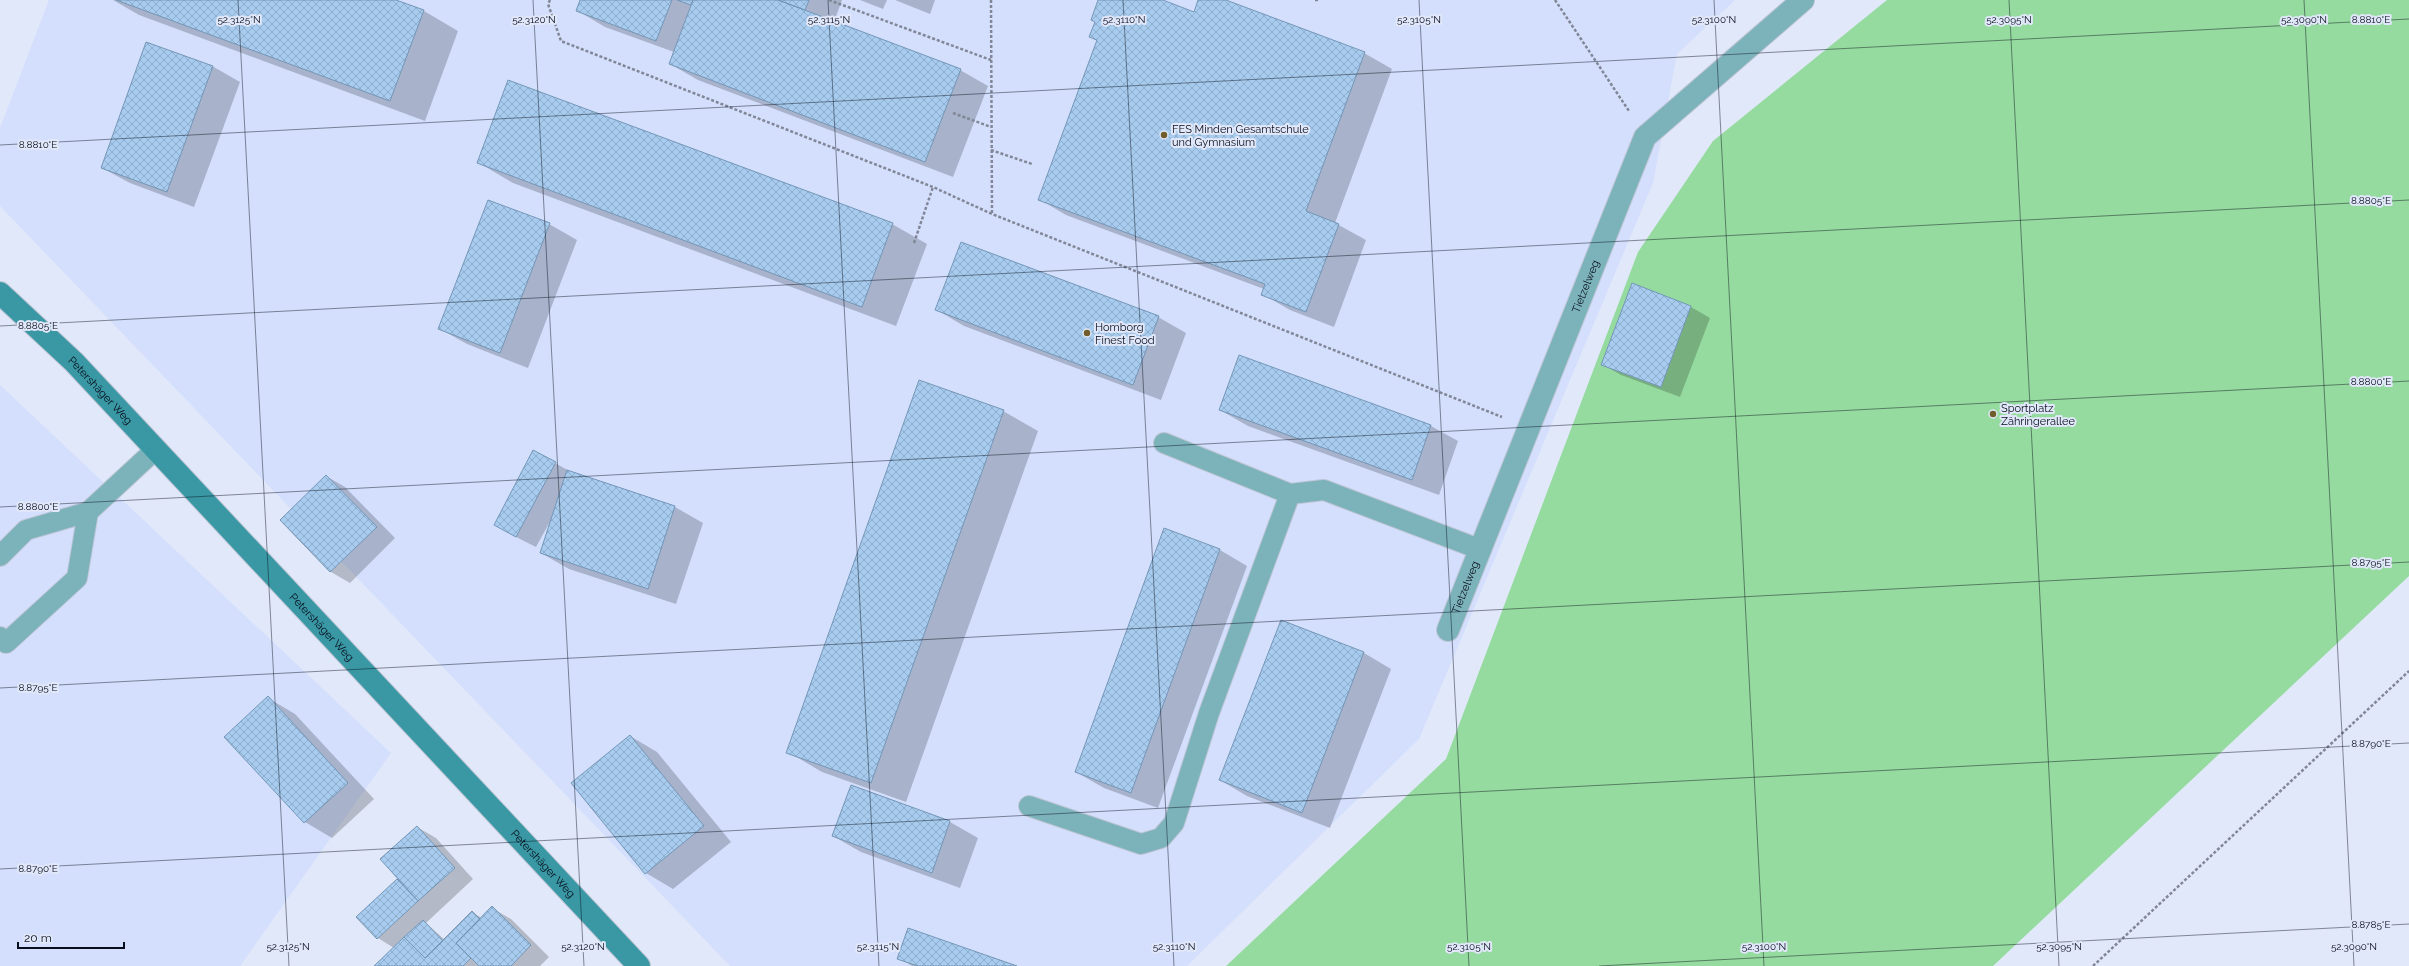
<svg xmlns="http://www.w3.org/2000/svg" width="2409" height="966" font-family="Raleway,sans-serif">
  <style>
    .built { fill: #d3dffd }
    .garden { fill: #95db9f }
    .shadow { fill: #0003 }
    .building { fill: url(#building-cross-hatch); stroke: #7496b7 }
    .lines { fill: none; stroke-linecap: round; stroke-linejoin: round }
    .lane-casing { stroke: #bec5d5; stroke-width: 22 }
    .street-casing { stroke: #bec5d5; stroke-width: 24 }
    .secondary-casing { stroke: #bec5d5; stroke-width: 24 }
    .path { stroke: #818796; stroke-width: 2.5; stroke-dasharray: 3 2; stroke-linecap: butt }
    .lane { stroke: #7cb3bb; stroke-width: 20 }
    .street { stroke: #7cb3bb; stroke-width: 22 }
    .secondary { stroke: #3a98a5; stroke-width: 22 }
    .ticks { fill: none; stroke: #080d1b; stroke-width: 1; stroke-opacity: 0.45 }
    .poi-dot { fill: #705d2c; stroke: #e1e8f9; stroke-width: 1.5 }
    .labels { text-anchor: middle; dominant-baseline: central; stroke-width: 4; stroke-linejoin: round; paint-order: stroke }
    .poi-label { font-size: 11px; fill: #080d1b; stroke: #e1e8f9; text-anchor: start }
    .street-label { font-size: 11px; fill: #080d1b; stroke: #e1e8f9 }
    .ticks-label { font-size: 10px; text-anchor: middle; fill: #080d1b; stroke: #e1e8f9; stroke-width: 4; stroke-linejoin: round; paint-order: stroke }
  </style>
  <defs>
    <pattern id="building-cross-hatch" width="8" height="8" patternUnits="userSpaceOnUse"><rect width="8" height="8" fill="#a8ccef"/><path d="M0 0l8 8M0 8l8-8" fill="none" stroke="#8faecc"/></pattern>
  </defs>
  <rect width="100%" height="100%" fill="#e1e8f9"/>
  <path class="built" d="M49,0h1686l-58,54 -24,129 -234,556 -232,227h-457l-730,-760v-78z
    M0,385l391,368 -151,213h-240z"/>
  <path class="garden" d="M1887,0h522v576l-416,390h-767l220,-207 192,-507 75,-111z"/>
  <path class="shadow" d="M113,0h280l31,11 34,20 -33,90 -286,-106z
    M582,0h260l-8,22 126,48 28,16 -35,91 -255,-97 -28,-16 4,-12 -69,-25 -27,-16z
    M860,0h27l-4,9z
    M895,0h40l-5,14z
    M1100,0h60l34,13 5,-13h24l141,53 28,16 -57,154 31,17 -32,87 -44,-17 -28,-16 2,-5 -198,-74 -27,-16 58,-158 -6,-4 5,-15z
    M212,66l28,16 -46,125 -64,-24 -28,-15z
    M479,163l413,61 35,20 -31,82 -383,-143z
    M549,224l28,16 -49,128 -61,-24 -27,-15z
    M1632,284l59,23 19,11 -30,79 -59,-22 -19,-11z
    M937,310l221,7 28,16 -25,67 -197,-74z
    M1239,357l192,69 27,15 -19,54 -191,-69 -28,-16z
    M1003,411l35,20 -132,371 -84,-30 -34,-20z
    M555,463l18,10 102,34 28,16 -27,81 -107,-35 -28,-16 11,-35 -16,29 -22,-11z
    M326,476l19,11 50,51 -45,45 -19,-11 -50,-52z
    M1220,550l27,16 -89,242 -54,-20 -28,-16z
    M1282,621l82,32 27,16 -61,159 -83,-32 -27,-16z
    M268,698l27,16 79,85 -42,39 -27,-16z
    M630,736l27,16 74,90 -58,47 -27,-16 -74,-90z
    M852,786l98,36 28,16 -18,50 -99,-36 -28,-16z
    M417,827l19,11 37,41 -47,44 19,17 28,-27 9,5 10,-10 19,11 38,38 -9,9h-164l18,-18 -16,-10 -20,-21 41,-38z
    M899,958l115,8h-102z"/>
  <path class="building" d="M116,0h280l28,10 -34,91z
    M580,0h92l-16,41 -80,-30z
    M677,0h16l-2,5z
    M693,0h85l183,69 -36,93 -256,-98z
    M778,0h31l-4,10z
    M1098,0h65l31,12 4,-12h28l139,52 -59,159 33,13 -33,88 -45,-17 4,-11 -227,-84 59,-160 -8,-3 6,-15 -4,-2z
    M146,42l67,24 -46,126 -66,-24z
    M508,80l385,143 -31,84 -385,-144z
    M488,200l62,23 -50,130 -62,-24z
    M961,242l198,74 -26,69 -198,-75z
    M1632,283l59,23 -30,81 -60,-22z
    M1239,355l192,70 -19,55 -193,-70z
    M919,380l85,30 -133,373 -85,-30z
    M533,450l23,12 -40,75 -22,-12z
    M567,470l108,36 -27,83 -108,-36z
    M326,475l51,52 -47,45 -50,-52z
    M1164,528l56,21 -89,244 -56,-21z
    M1281,620l83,32 -62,161 -83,-33z
    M268,696l80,87 -44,40 -80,-86z
    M630,735l74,91 -59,48 -74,-91z
    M851,785l99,36 -18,52 -100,-37z
    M417,826l38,42 -37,33 -38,-42z
    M397,879l21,22 -41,38 -21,-22z
    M492,906l39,39 -20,21h-32l-23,-23z
    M472,911l8,8 -24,24 15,15 -8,8h-89l30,-29 21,21z
    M423,920l20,21 -18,17 -21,-21z
    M908,928l109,38h-99l-21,-7z"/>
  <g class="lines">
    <defs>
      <path id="lane" d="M1164,443l126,51 34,-4 155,59
        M0,556l26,-26 62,-18 67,-62
        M0,637l6,6 71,-65 11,-66
        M1029,806l112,38 20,-6 13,-15 35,-110 81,-219"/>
      <g id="street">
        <path id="s1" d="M1448,630l197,-493 158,-137"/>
      </g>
      <g id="secondary">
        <path id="s2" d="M0,293l74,69 565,604"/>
      </g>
    </defs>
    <use href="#lane" class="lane-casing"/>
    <use href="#street" class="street-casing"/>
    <use href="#secondary" class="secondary-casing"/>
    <path class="path" d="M550,0l-2,4 13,37 372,146 59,27 510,203
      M829,0l162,60
      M991,0l1,214
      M1315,0h5
      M1555,0l74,111
      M953,113l38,14
      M991,150l41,14
      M914,243l19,-56
      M2093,966l316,-295"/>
    <use href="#lane" class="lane"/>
    <use href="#street" class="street"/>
    <use href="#secondary" class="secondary"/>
  </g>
  <path class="ticks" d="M238,0l51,966M533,0l51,966M828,0l51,966M1123,0l51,966M1419,0l50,966M1714,0l50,966M2009,0l50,966M2304,0l50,966M0,145l2409,-126M0,326l2409,-126M0,507l2409,-126M0,688l2409,-126M0,869l2409,-126M1599,966l810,-42"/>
  <g class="poi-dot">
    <circle cx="1164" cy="135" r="4"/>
    <circle cx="1087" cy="333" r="4"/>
    <circle cx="1993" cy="414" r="4"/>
  </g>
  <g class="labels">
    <g class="poi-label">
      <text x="1172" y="129">FES Minden Gesamtschule<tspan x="1172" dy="13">und Gymnasium</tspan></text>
      <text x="1095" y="327">Homborg<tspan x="1095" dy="13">Finest Food</tspan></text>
      <text x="2001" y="408">Sportplatz<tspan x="2001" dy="13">Zähringerallee</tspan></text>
    </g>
    <g class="street-label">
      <text stroke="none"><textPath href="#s1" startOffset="370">Tietzelweg</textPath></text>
      <text stroke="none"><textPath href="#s2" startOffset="140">Petershäger Weg</textPath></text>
      <text stroke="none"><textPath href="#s1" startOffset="46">Tietzelweg</textPath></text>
      <text stroke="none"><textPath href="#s2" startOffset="464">Petershäger Weg</textPath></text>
      <text stroke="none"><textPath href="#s2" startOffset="788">Petershäger Weg</textPath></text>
    </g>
  </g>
  <g class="ticks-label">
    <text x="2371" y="23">8.8810°E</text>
    <text x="239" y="23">52.3125°N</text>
    <text x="534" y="23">52.3120°N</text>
    <text x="829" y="23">52.3115°N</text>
    <text x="1124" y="23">52.3110°N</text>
    <text x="1419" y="23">52.3105°N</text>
    <text x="1714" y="23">52.3100°N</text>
    <text x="2009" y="23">52.3095°N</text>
    <text x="2304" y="23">52.3090°N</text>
    <text x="38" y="148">8.8810°E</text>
    <text x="2371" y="204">8.8805°E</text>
    <text x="38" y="329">8.8805°E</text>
    <text x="2371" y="385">8.8800°E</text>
    <text x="38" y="510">8.8800°E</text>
    <text x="2371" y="566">8.8795°E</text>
    <text x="38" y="691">8.8795°E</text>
    <text x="2371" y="747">8.8790°E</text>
    <text x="38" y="872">8.8790°E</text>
    <text x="2371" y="928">8.8785°E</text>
    <text x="288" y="950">52.3125°N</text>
    <text x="583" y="950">52.3120°N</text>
    <text x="878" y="950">52.3115°N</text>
    <text x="1174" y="950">52.3110°N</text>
    <text x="1469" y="950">52.3105°N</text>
    <text x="1764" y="950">52.3100°N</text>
    <text x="2059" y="950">52.3095°N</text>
    <text x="2354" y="950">52.3090°N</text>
  </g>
  <path d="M18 942v6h106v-6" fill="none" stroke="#080d1b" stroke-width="2"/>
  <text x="24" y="942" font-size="12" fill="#080d1b" stroke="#e1e8f9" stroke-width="3" paint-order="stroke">20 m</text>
</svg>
